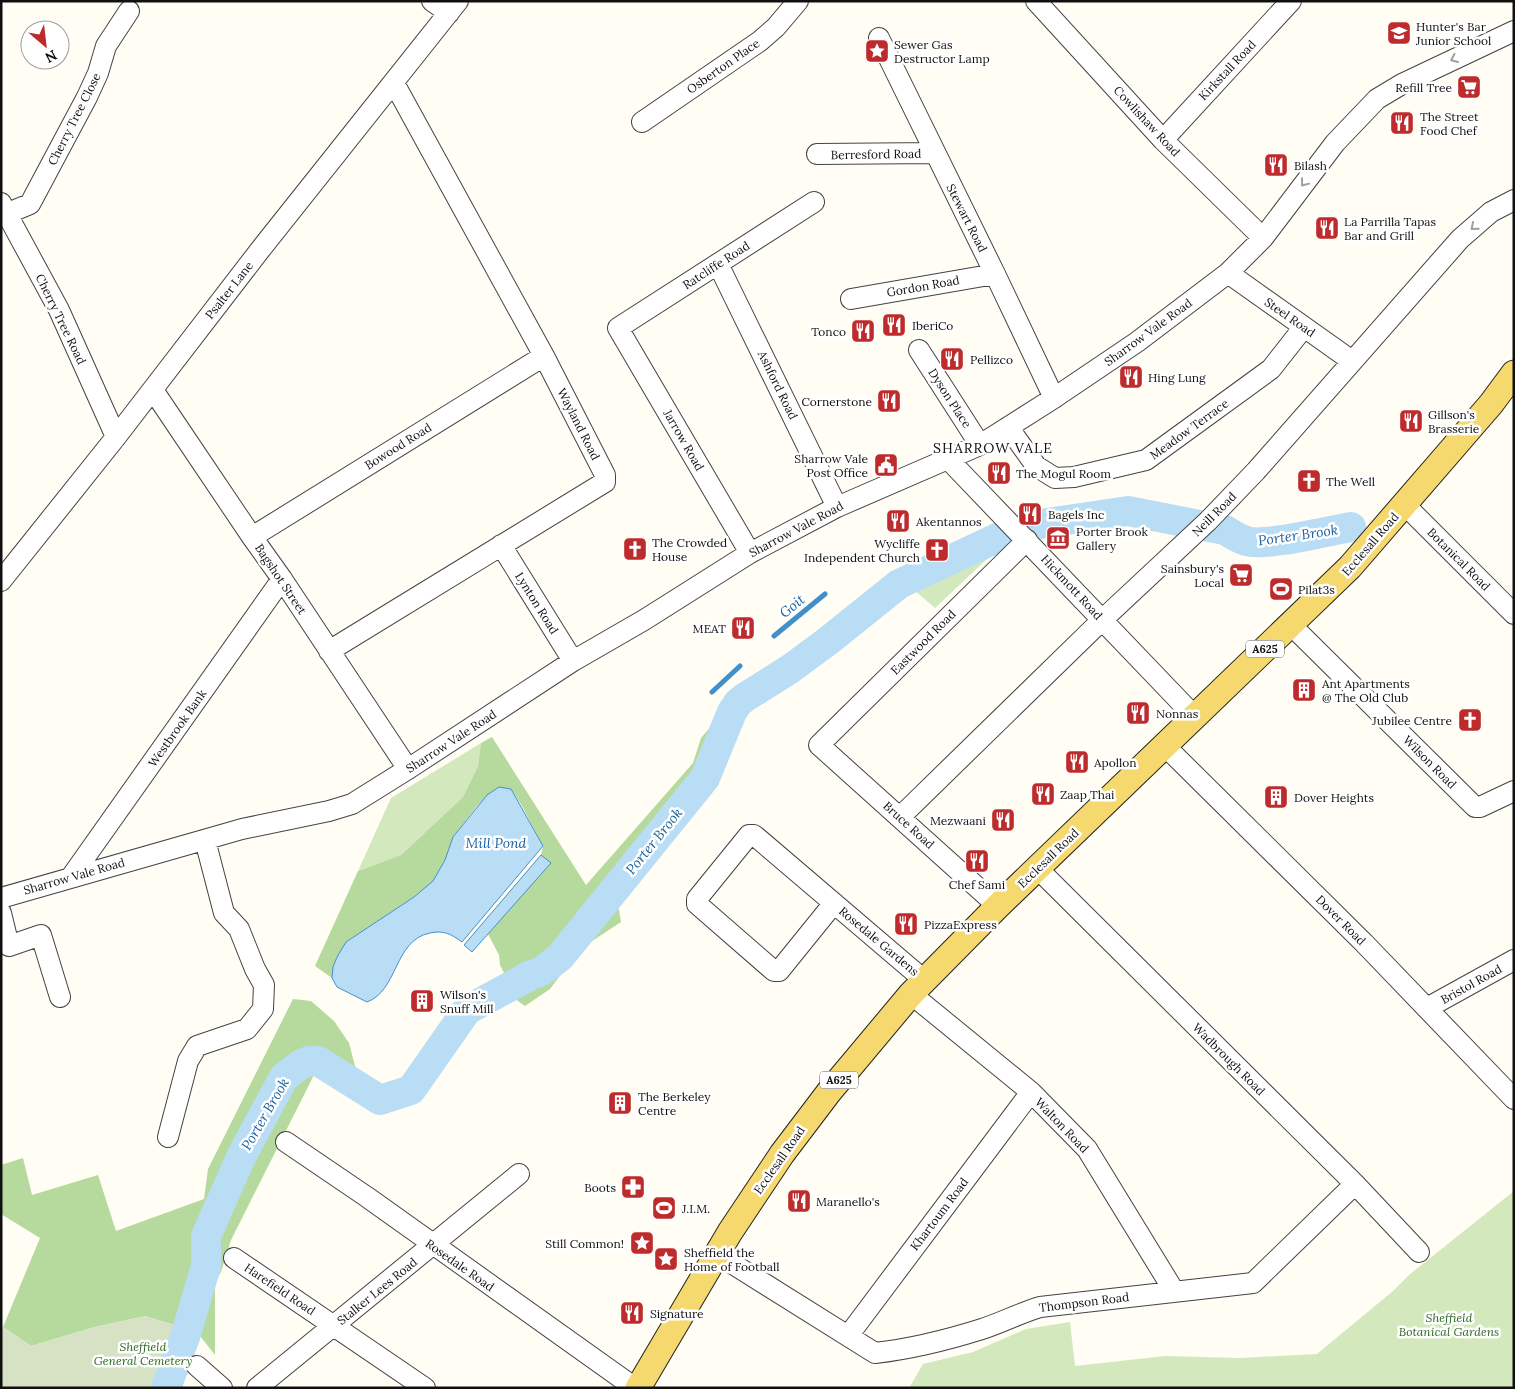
<svg xmlns="http://www.w3.org/2000/svg" width="1515" height="1389" font-family="Lora,serif">
  <style>
    .green { fill: #d3e9bd }
    .forest { fill: #b6da9d }
    .cemetery { fill: #d7e1c4 }
    .water { fill: #b9ddf5; stroke: #4290ca }
    .lines { fill: none; stroke-linecap: round; stroke-linejoin: round }
    .stream { stroke: #4290ca; stroke-width: 5 }
    .river { stroke: #b9ddf5; stroke-width: 30 }
    .minor-casing { stroke: #434343; stroke-width: 22 }
    .major-casing { stroke: #212121; stroke-width: 27 }
    .minor { stroke: #fff; stroke-width: 20 }
    .major { stroke: #f5d86e; stroke-width: 25 }
    .oneway { stroke: #9f9f9f }
    .labels { text-anchor: middle; dominant-baseline: central; stroke-width: 5; stroke-linejoin: round; paint-order: stroke }
    .shield { fill: #fff; stroke: #585858; stroke-width: 1 }
    .shield-label { font-size: 11px; font-weight: bold; fill: #101010 }
    .poi-label { font-size: 12px; fill: #101010; stroke: #fff; text-anchor: start }
    .street-label { font-size: 12px; fill: #101010; stroke: #fff }
    .park-label { font-size: 12px; font-style: italic; fill: #2d6721; stroke: #fff }
    .neighbourhood-label { font-size: 14px; letter-spacing: 1px; fill: #101010; stroke: #fff }
    .water-label { font-size: 14px; font-style: italic; fill: #1b62a0; stroke: #fff }
  </style>
  <rect width="100%" height="100%" fill="#fffdf4"/>
  <path class="green" d="M981,554l6,5 -52,49 -28,-24z
    M481,743l-3,23 -15,31 -62,58 -43,16 33,-73z
    M1514,1191v197h-605l14,-24 50,-12 53,-23 44,-7 5,44 90,-10 76,2 76,-4 76,-63 16,-16z"/>
  <path class="forest" d="M896,577l11,7 -170,138 -24,54 -95,128 3,18 -41,27 -30,40 -25,17 -17,-12 -2,-17 -6,-12 -1,-10 -11,-21 62,-71 -9,-8 2,-9 -21,-40 -11,-17 -24,6 -11,12 -23,30 -8,23 -12,21 -9,9 -78,52 -9,15 -4,10 -1,11 -17,-12 43,-95 43,-16 62,-58 15,-31 3,-23 11,-6 94,148 107,-122 8,-25 40,-47 60,-37 53,-43 19,-18z
    M293,999l18,2 23,20 15,22 6,23 20,37 -58,-34 -86,171 -10,32 -6,10v73l-18,-23 -52,-16 -50,11 -64,19 -28,-19 37,-89 -39,-24v-49l22,-7 9,37 66,-20 18,56 88,-32 4,-30z"/>
  <path class="cemetery" d="M145,1316l52,16 -21,56h-175v-62l30,20 64,-19z"/>
  <path class="water" d="M499,787l12,2 32,57 -81,96c-11,-8 -18,-12 -32,-9 -36,7 -32,58 -63,69l-30,-15 -5,-9 1,-11 4,-10 9,-15 68,-45 19,-16 12,-21 8,-23 34,-42z
    M541,855l10,8 -79,89 -8,-7z
    M483,995l4,3 -18,25 -14,-8 9,-10z
    M453,1021l9,6 -10,12 -12,-6 1,-2 4,1z
    M428,1055l10,5 -27,40 -8,4 -20,4 2,-14 23,-9z"/>
  <g class="lines">
    <path class="stream" d="M774,636l51,-42
      M712,692l28,-26"/>
    <path class="river" d="M166,1388l20,-54 20,-68v-30l36,-81 42,-78 16,-12 9,-4h9l62,39 31,-10 56,-80 64,-35 11,-4 18,-14 145,-179 27,-66 6,-9 6,-5 46,-29 38,-28 71,-57 98,-46 37,-13 94,-14 97,19c6,4 13,8 21,11 19,6 82,-10 105,-14"/>
    <defs>
      <path id="minor" d="M432,1l17,12
        M1036,1l127,139 100,98
        M879,38l116,236 59,124
        M642,122l118,-81 16,-14 22,-26
        M1163,140l128,-139
        M817,154l118,-1
        M1,203l58,107 57,127
        M1,216l29,-12 57,-107 11,-24 8,-27 23,-35
        M718,264l119,243
        M1228,273l124,88
        M851,299l144,-25
        M919,350l61,95
        M153,390l99,147 30,42 126,190
        M1008,427l28,39 19,12 19,-1 72,-17 125,-91 33,-42
        M948,459l247,258
        M1404,504l110,110
        M252,537l292,-181
        M501,545l72,116
        M750,553l-132,-225 196,-126
        M1,581l115,-144 144,-187 198,-249
        M1291,625l184,182h5l34,-16
        M329,651l276,-169v-7l-61,-119 -150,-273
        M1165,746l199,197 150,156
        M900,817l202,-197 106,-99 48,-50 204,-232 31,-27 23,-12
        M1037,868l318,316 64,68
        M71,877l211,-298
        M1,898l241,-69 87,-18 23,-7 56,-35 165,-108 71,-41 106,-67 87,-46 143,-62 74,-47 83,-56 91,-69 35,-35 72,-95 42,-44 25,-15 112,-53
        M834,903l-55,68h-5l-77,-67v-5l52,-64h5l170,145
        M998,906l-179,-161 208,-205
        M1,913l8,33 32,-11 19,62
        M911,994l120,98 56,57 87,142
        M1427,1008l87,-48
        M168,1137l20,-76 9,-15 50,-17 16,-20 1,-24 -9,-16 -16,-40 -15,-16 -19,-73
        M286,1142l81,55 268,191
        M717,1254l158,99c36,-4 72,-13 107,-24 19,-6 38,-16 58,-22l213,-24 102,-99
        M234,1258l191,130
        M848,1336l183,-244
        M197,1366l25,22
        M257,1388l262,-214"/>
      <path id="major" d="M638,1388l92,-156 52,-78 47,-62 82,-98 87,-88 352,-339 141,-163 23,-31"/>
    </defs>
    <use href="#minor" class="minor-casing"/>
    <use href="#major" class="major-casing"/>
    <use href="#minor" class="minor"/>
    <use href="#major" class="major"/>
  </g>
  <defs><path id="oneway-chevron" d="M-2-3.5L2.5 0L-2 3.5" fill="none" stroke-width="1.6" stroke-linecap="round" stroke-linejoin="round" transform="scale(1.25)"/></defs>
  <g class="oneway">
    <use href="#oneway-chevron" transform="translate(1454 59) rotate(155)"/>
    <use href="#oneway-chevron" transform="translate(1304 183) rotate(127)"/>
    <use href="#oneway-chevron" transform="translate(1474 227) rotate(139)"/>
  </g>
  <defs>
    <symbol id="school-square" viewBox="-11 -11 22 22"><rect x="-9" y="-9" width="18" height="18" rx="4" fill="#be2b2d" stroke="#fff"/><path d="M0-5L7-2L0 1L-7-2ZM-4 1L0 2.5L4 1V4Q0 6-4 4Z" fill="#fff"/></symbol>
    <symbol id="sight-square" viewBox="-11 -11 22 22"><rect x="-9" y="-9" width="18" height="18" rx="4" fill="#be2b2d" stroke="#fff"/><path d="M0-6L1.8-2.2L6-1.7L2.9 1.2L3.7 5.4L0 3.3L-3.7 5.4L-2.9 1.2L-6-1.7L-1.8-2.2Z" fill="#fff"/></symbol>
    <symbol id="supermarket-square" viewBox="-11 -11 22 22"><rect x="-9" y="-9" width="18" height="18" rx="4" fill="#be2b2d" stroke="#fff"/><path d="M-6-5.5h2.5l.6 2H6L4.5 2H-2.5L-4.4-4H-6ZM-1.5 3.2a1.3 1.3 0 1 0 .1 0ZM3 3.2a1.3 1.3 0 1 0 .1 0Z" fill="#fff"/></symbol>
    <symbol id="restaurant-square" viewBox="-11 -11 22 22"><rect x="-9" y="-9" width="18" height="18" rx="4" fill="#be2b2d" stroke="#fff"/><path d="M-5-6h1v4h1v-4h1v4h1v-4h1v5L-1.5 .5V6h-2V.5L-5-1ZM5-6V6H3V1.5H1.5Q1.5-4 5-6Z" fill="#fff"/></symbol>
    <symbol id="civic-square" viewBox="-11 -11 22 22"><rect x="-9" y="-9" width="18" height="18" rx="4" fill="#be2b2d" stroke="#fff"/><path d="M-.6-6.5H3V-4.5H.6V-3L4-1V1h2V6H-6V1h2V-1L-.6-3ZM-1.2 2.5V6h2.4V2.5Z" fill="#fff"/></symbol>
    <symbol id="church-square" viewBox="-11 -11 22 22"><rect x="-9" y="-9" width="18" height="18" rx="4" fill="#be2b2d" stroke="#fff"/><path d="M-1.2-6h2.4v3.5h3.3v2.4h-3.3V6h-2.4V-.1h-3.3v-2.4h3.3Z" fill="#fff"/></symbol>
    <symbol id="museum-square" viewBox="-11 -11 22 22"><rect x="-9" y="-9" width="18" height="18" rx="4" fill="#be2b2d" stroke="#fff"/><path d="M0-6L6-3V-2H-6V-3ZM-5-1h2V3h-2ZM-1-1h2V3h-2ZM3-1h2V3H3ZM-6 4H6V6H-6Z" fill="#fff"/></symbol>
    <symbol id="stadium-square" viewBox="-11 -11 22 22"><rect x="-9" y="-9" width="18" height="18" rx="4" fill="#be2b2d" stroke="#fff"/><path d="M0-5a6.5 5 0 1 0 0 10a6.5 5 0 1 0 0-10ZM-3.5-1.8h7v3.6h-7Z" fill="#fff"/></symbol>
    <symbol id="building-square" viewBox="-11 -11 22 22"><rect x="-9" y="-9" width="18" height="18" rx="4" fill="#be2b2d" stroke="#fff"/><path d="M-4-6H4V6H1V3H-1V6H-4ZM-2.5-4.3h1.7v1.8h-1.7ZM.8-4.3h1.7v1.8H.8ZM-2.5-1h1.7V.8h-1.7ZM.8-1h1.7V.8H.8Z" fill="#fff"/></symbol>
    <symbol id="pharmacy-square" viewBox="-11 -11 22 22"><rect x="-9" y="-9" width="18" height="18" rx="4" fill="#be2b2d" stroke="#fff"/><path d="M-2-6h4v4h4v4h-4v4h-4v-4h-4v-4h4Z" fill="#fff"/></symbol>
  </defs>
  <g fill-rule="evenodd">
    <use href="#school-square" x="1385" y="19" width="28" height="28"/>
    <use href="#sight-square" x="863" y="37" width="28" height="28"/>
    <use href="#supermarket-square" x="1455" y="73" width="28" height="28"/>
    <use href="#restaurant-square" x="1388" y="109" width="28" height="28"/>
    <use href="#restaurant-square" x="1262" y="151" width="28" height="28"/>
    <use href="#restaurant-square" x="1313" y="214" width="28" height="28"/>
    <use href="#restaurant-square" x="880" y="311" width="28" height="28"/>
    <use href="#restaurant-square" x="849" y="317" width="28" height="28"/>
    <use href="#restaurant-square" x="938" y="345" width="28" height="28"/>
    <use href="#restaurant-square" x="1117" y="363" width="28" height="28"/>
    <use href="#restaurant-square" x="875" y="387" width="28" height="28"/>
    <use href="#restaurant-square" x="1397" y="407" width="28" height="28"/>
    <use href="#civic-square" x="872" y="451" width="28" height="28"/>
    <use href="#restaurant-square" x="985" y="459" width="28" height="28"/>
    <use href="#church-square" x="1295" y="467" width="28" height="28"/>
    <use href="#restaurant-square" x="1016" y="500" width="28" height="28"/>
    <use href="#restaurant-square" x="884" y="507" width="28" height="28"/>
    <use href="#museum-square" x="1044" y="524" width="28" height="28"/>
    <use href="#church-square" x="621" y="535" width="28" height="28"/>
    <use href="#church-square" x="923" y="536" width="28" height="28"/>
    <use href="#supermarket-square" x="1227" y="561" width="28" height="28"/>
    <use href="#stadium-square" x="1267" y="575" width="28" height="28"/>
    <use href="#restaurant-square" x="729" y="614" width="28" height="28"/>
    <use href="#building-square" x="1290" y="676" width="28" height="28"/>
    <use href="#restaurant-square" x="1124" y="699" width="28" height="28"/>
    <use href="#church-square" x="1456" y="706" width="28" height="28"/>
    <use href="#restaurant-square" x="1063" y="748" width="28" height="28"/>
    <use href="#restaurant-square" x="1029" y="780" width="28" height="28"/>
    <use href="#building-square" x="1262" y="783" width="28" height="28"/>
    <use href="#restaurant-square" x="989" y="806" width="28" height="28"/>
    <use href="#restaurant-square" x="963" y="847" width="28" height="28"/>
    <use href="#restaurant-square" x="892" y="910" width="28" height="28"/>
    <use href="#building-square" x="408" y="987" width="28" height="28"/>
    <use href="#building-square" x="606" y="1089" width="28" height="28"/>
    <use href="#pharmacy-square" x="619" y="1173" width="28" height="28"/>
    <use href="#restaurant-square" x="785" y="1187" width="28" height="28"/>
    <use href="#stadium-square" x="650" y="1194" width="28" height="28"/>
    <use href="#sight-square" x="628" y="1229" width="28" height="28"/>
    <use href="#sight-square" x="652" y="1245" width="28" height="28"/>
    <use href="#restaurant-square" x="618" y="1299" width="28" height="28"/>
  </g>
  <g class="labels">
    <g class="shield">
      <rect x="1246" y="640.5" width="38" height="17" rx="4"/>
      <rect x="820" y="1071.5" width="38" height="17" rx="4"/>
    </g>
    <g class="shield-label">
      <text x="1265" y="649">A625</text>
      <text x="839" y="1080">A625</text>
    </g>
    <g class="poi-label">
      <text x="1416" y="26">Hunter's Bar<tspan x="1416" dy="14">Junior School</tspan></text>
      <text x="894" y="44">Sewer Gas<tspan x="894" dy="14">Destructor Lamp</tspan></text>
      <text x="1452" y="87" text-anchor="end">Refill Tree</text>
      <text x="1420" y="116">The Street<tspan x="1420" dy="14">Food Chef</tspan></text>
      <text x="1294" y="165">Bilash</text>
      <text x="1344" y="221">La Parrilla Tapas<tspan x="1344" dy="14">Bar and Grill</tspan></text>
      <text x="912" y="325">IberiCo</text>
      <text x="846" y="331" text-anchor="end">Tonco</text>
      <text x="970" y="359">Pellizco</text>
      <text x="1148" y="377">Hing Lung</text>
      <text x="872" y="401" text-anchor="end">Cornerstone</text>
      <text x="1428" y="414">Gillson's<tspan x="1428" dy="14">Brasserie</tspan></text>
      <text x="868" y="458" text-anchor="end">Sharrow Vale<tspan x="868" dy="14">Post Office</tspan></text>
      <text x="1016" y="473">The Mogul Room</text>
      <text x="1326" y="481">The Well</text>
      <text x="1048" y="514">Bagels Inc</text>
      <text x="916" y="521">Akentannos</text>
      <text x="1076" y="531">Porter Brook<tspan x="1076" dy="14">Gallery</tspan></text>
      <text x="652" y="542">The Crowded<tspan x="652" dy="14">House</tspan></text>
      <text x="920" y="543" text-anchor="end">Wycliffe<tspan x="920" dy="14">Independent Church</tspan></text>
      <text x="1224" y="568" text-anchor="end">Sainsbury's<tspan x="1224" dy="14">Local</tspan></text>
      <text x="1298" y="589">Pilat3s</text>
      <text x="726" y="628" text-anchor="end">MEAT</text>
      <text x="1322" y="683">Ant Apartments<tspan x="1322" dy="14">@ The Old Club</tspan></text>
      <text x="1156" y="713">Nonnas</text>
      <text x="1452" y="720" text-anchor="end">Jubilee Centre</text>
      <text x="1094" y="762">Apollon</text>
      <text x="1060" y="794">Zaap Thai</text>
      <text x="1294" y="797">Dover Heights</text>
      <text x="986" y="820" text-anchor="end">Mezwaani</text>
      <text x="977" y="884" text-anchor="middle">Chef Sami</text>
      <text x="924" y="924">PizzaExpress</text>
      <text x="440" y="994">Wilson's<tspan x="440" dy="14">Snuff Mill</tspan></text>
      <text x="638" y="1096">The Berkeley<tspan x="638" dy="14">Centre</tspan></text>
      <text x="616" y="1187" text-anchor="end">Boots</text>
      <text x="816" y="1201">Maranello's</text>
      <text x="682" y="1208">J.I.M.</text>
      <text x="624" y="1243" text-anchor="end">Still Common!</text>
      <text x="684" y="1252">Sheffield the<tspan x="684" dy="14">Home of Football</tspan></text>
      <text x="650" y="1313">Signature</text>
    </g>
    <g class="street-label">
      <text transform="translate(723 66) rotate(-35)">Osberton Place</text>
      <text transform="translate(1227 70) rotate(-47)">Kirkstall Road</text>
      <text transform="translate(74 119) rotate(-63)">Cherry Tree Close</text>
      <text transform="translate(1147 121) rotate(47)">Cowlishaw Road</text>
      <text transform="translate(876 154) rotate(-1)">Berresford Road</text>
      <text transform="translate(967 218) rotate(63)">Stewart Road</text>
      <text transform="translate(716 265) rotate(-33)">Ratcliffe Road</text>
      <text transform="translate(923 286) rotate(-10)">Gordon Road</text>
      <text transform="translate(229 290) rotate(-52)">Psalter Lane</text>
      <text transform="translate(1290 317) rotate(35)">Steel Road</text>
      <text transform="translate(61 319) rotate(64)">Cherry Tree Road</text>
      <text transform="translate(1148 332) rotate(-36)">Sharrow Vale Road</text>
      <text transform="translate(778 385) rotate(64)">Ashford Road</text>
      <text transform="translate(950 398) rotate(57)">Dyson Place</text>
      <text transform="translate(579 424) rotate(63)">Wayland Road</text>
      <text transform="translate(1189 429) rotate(-36)">Meadow Terrace</text>
      <text transform="translate(684 440) rotate(60)">Jarrow Road</text>
      <text transform="translate(398 446) rotate(-32)">Bowood Road</text>
      <text transform="translate(1214 514) rotate(-45)">Neill Road</text>
      <text transform="translate(796 529) rotate(-28)">Sharrow Vale Road</text>
      <text transform="translate(1370 544) rotate(-49)">Ecclesall Road</text>
      <text transform="translate(1459 559) rotate(45)">Botanical Road</text>
      <text transform="translate(281 579) rotate(56)">Bagshot Street</text>
      <text transform="translate(1072 587) rotate(47)">Hickmott Road</text>
      <text transform="translate(537 603) rotate(58)">Lynton Road</text>
      <text transform="translate(923 642) rotate(-45)">Eastwood Road</text>
      <text transform="translate(177 728) rotate(-55)">Westbrook Bank</text>
      <text transform="translate(451 741) rotate(-33)">Sharrow Vale Road</text>
      <text transform="translate(1430 762) rotate(45)">Wilson Road</text>
      <text transform="translate(909 825) rotate(42)">Bruce Road</text>
      <text transform="translate(1048 858) rotate(-44)">Ecclesall Road</text>
      <text transform="translate(74 876) rotate(-16)">Sharrow Vale Road</text>
      <text transform="translate(1341 920) rotate(45)">Dover Road</text>
      <text transform="translate(879 941) rotate(40)">Rosedale Gardens</text>
      <text transform="translate(1471 984) rotate(-29)">Bristol Road</text>
      <text transform="translate(1229 1059) rotate(45)">Wadbrough Road</text>
      <text transform="translate(1062 1125) rotate(46)">Walton Road</text>
      <text transform="translate(779 1160) rotate(-55)">Ecclesall Road</text>
      <text transform="translate(939 1214) rotate(-53)">Khartoum Road</text>
      <text transform="translate(460 1265) rotate(35)">Rosedale Road</text>
      <text transform="translate(280 1289) rotate(34)">Harefield Road</text>
      <text transform="translate(377 1291) rotate(-39)">Stalker Lees Road</text>
      <text transform="translate(1084 1302) rotate(-7)">Thompson Road</text>
    </g>
    <g class="park-label">
      <text x="1449" y="1317">Sheffield<tspan x="1449" dy="14">Botanical Gardens</tspan></text>
      <text x="143" y="1346">Sheffield<tspan x="143" dy="14">General Cemetery</tspan></text>
    </g>
    <g class="neighbourhood-label">
      <text x="993" y="448">SHARROW VALE</text>
    </g>
    <g class="water-label">
      <text transform="translate(1298 535) rotate(-8)">Porter Brook</text>
      <text transform="translate(792 606) rotate(-39)">Goit</text>
      <text transform="translate(654 841) rotate(-51)">Porter Brook</text>
      <text x="496" y="843">Mill Pond</text>
      <text transform="translate(265 1114) rotate(-60)">Porter Brook</text>
    </g>
  </g>
  <rect width="1515" height="1389" fill="none" stroke="#101010" stroke-width="5"/>
  <g transform="translate(45 45) rotate(152)"><circle r="24" fill="#ffffff" stroke="#9f9f9f"/>
  <path d="M0-4L9 19L0 12L-9 19Z" fill="#be2b2d"/>
  <text y="-8" font-size="14" font-weight="bold" text-anchor="middle" fill="#101010">N</text>
  </g>
</svg>
